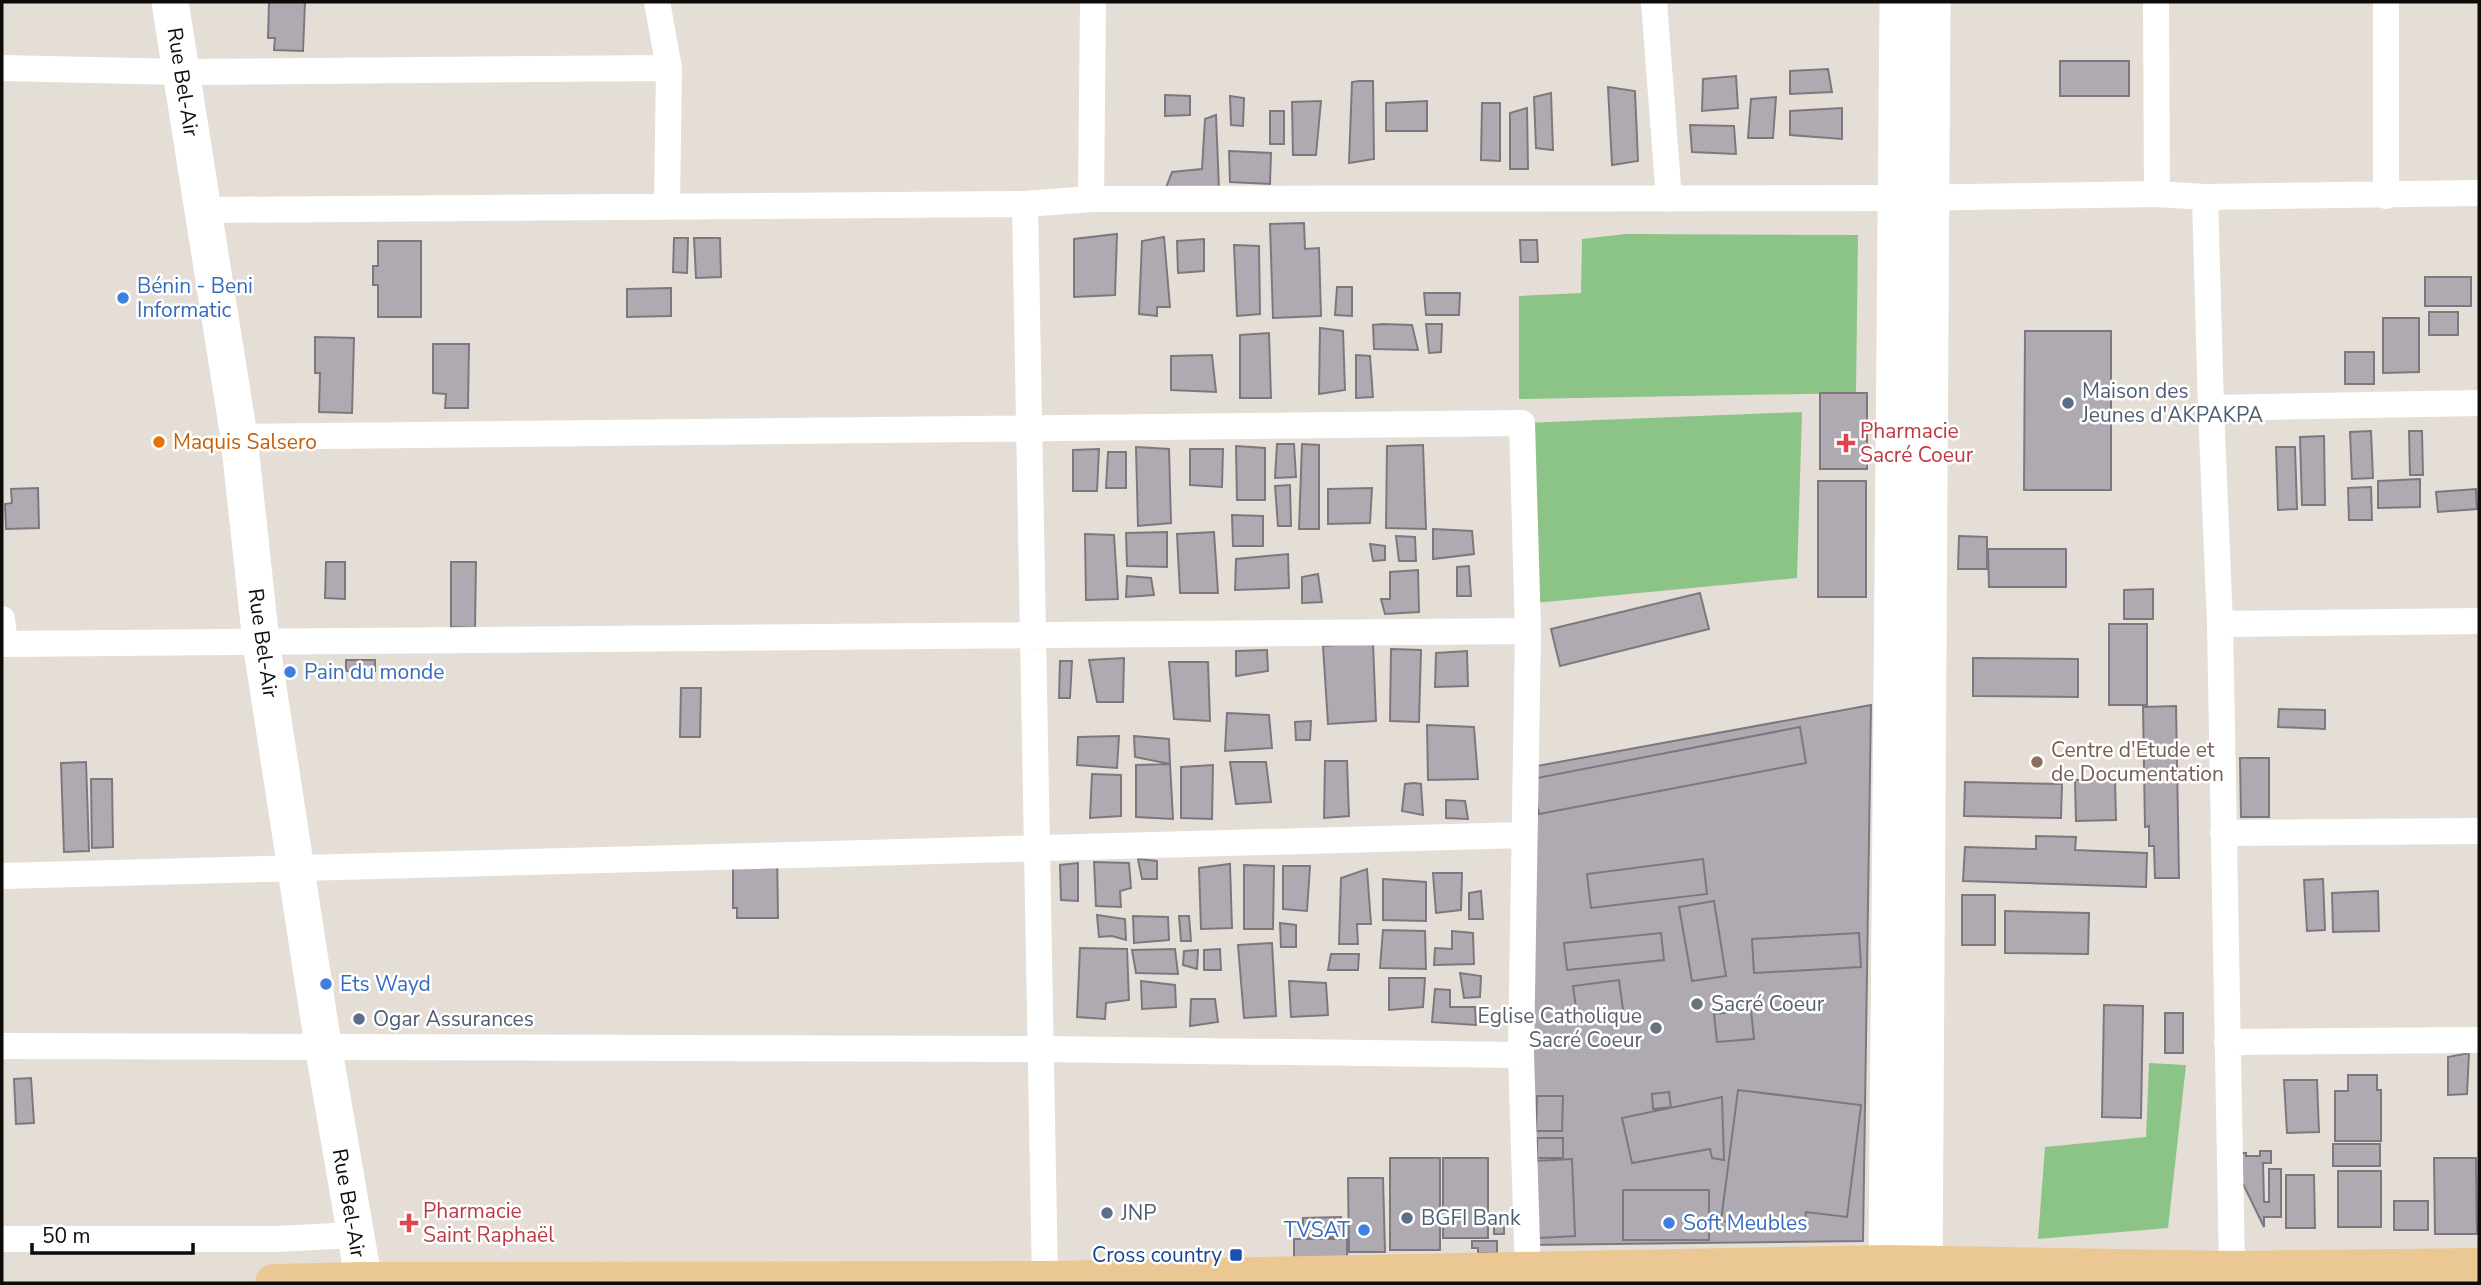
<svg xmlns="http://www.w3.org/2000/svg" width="2481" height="1285" font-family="'Nunito Sans',sans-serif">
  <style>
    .green { fill: #8cc386 }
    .building { fill: #afaab1; stroke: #7d787f; stroke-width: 2 }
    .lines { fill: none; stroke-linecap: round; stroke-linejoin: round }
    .street { stroke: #fff; stroke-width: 26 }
    .secondary { stroke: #fff; stroke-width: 37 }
    .primary { stroke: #ebc893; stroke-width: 38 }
    .shop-dot { fill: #3f7fe0; stroke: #fff; stroke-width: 2.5 }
    .service-dot { fill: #5c6f8a; stroke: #fff; stroke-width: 2.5 }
    .food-dot { fill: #e8710a; stroke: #fff; stroke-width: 2.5 }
    .health-dot { fill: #e0444e; stroke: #fff; stroke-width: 2.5 }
    .education-dot { fill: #8d6e63; stroke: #fff; stroke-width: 2.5 }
    .worship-dot { fill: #6b7280; stroke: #fff; stroke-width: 2.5 }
    .transit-dot { fill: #1a4fb4; stroke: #fff; stroke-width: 2.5 }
    .labels { text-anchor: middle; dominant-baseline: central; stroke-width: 5; stroke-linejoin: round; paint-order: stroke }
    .street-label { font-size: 21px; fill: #0e0c0a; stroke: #fff }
    .shop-label { font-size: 21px; fill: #366cbe; stroke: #fff; text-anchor: start }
    .service-label { font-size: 21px; fill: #4e5e75; stroke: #fff; text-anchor: start }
    .health-label { font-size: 21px; fill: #be3a42; stroke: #fff; text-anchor: start }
    .food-label { font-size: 21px; fill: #c56008; stroke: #fff; text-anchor: start }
    .education-label { font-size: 21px; fill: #785e54; stroke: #fff; text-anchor: start }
    .worship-label { font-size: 21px; fill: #5b616d; stroke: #fff; text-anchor: start }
    .transit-label { font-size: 21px; fill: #164399; stroke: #fff; text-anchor: end }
  </style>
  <rect width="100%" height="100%" fill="#e5ded7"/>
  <path class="green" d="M1626,234l232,1 -2,158 -337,6v-103l62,-3 1,-54z
    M1802,412l-5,166 -262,25 -13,-180z
    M2149,1063l37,2 -18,163 -130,11 7,-92 101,-10z"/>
  <path class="building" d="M269,2h36l-2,49 -29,-1 1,-12h-7z
    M2060,61h69v35h-69z
    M1828,69l4,23 -42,2v-23z
    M1736,76l2,32 -36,3 1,-32z
    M1359,81h14l1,78 -25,4 3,-81z
    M1608,87l27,4 3,70 -26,4z
    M1551,93l2,57 -17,-2 -2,-51z
    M1165,95l25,1v19l-25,1z
    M1230,96l14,2 -1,28 -12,-1z
    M1776,97l-3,41h-25l3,-39z
    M1321,101l-5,54h-23l-1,-53z
    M1427,101v30h-41v-28z
    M1482,103h18v58l-19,-1z
    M1527,108l1,61h-18v-56z
    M1842,108v31l-52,-4v-24z
    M1270,111h14v33h-14z
    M1216,115l3,74 -55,4 8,-21 30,-3 3,-50z
    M1690,125l44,1 2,28 -44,-2z
    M1229,151l42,2 -1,31 -40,-2z
    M1304,223l1,26 14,-1 2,68 -48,2 -3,-94z
    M1117,234l-2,61 -41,2v-58z
    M1164,237l6,70h-13v9l-18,-2 3,-73z
    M674,238h14l-1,35 -14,-1z
    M694,238h26l1,39 -25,1z
    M1204,239v32l-26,2 -1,-32z
    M1520,240h17l1,22h-17z
    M378,241h43v76h-43v-32h-5v-19h5z
    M1234,245l25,1 1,68 -23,2z
    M2425,277h46v29h-46z
    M1337,287h15v29l-17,-1z
    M671,288v28l-44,1v-28z
    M1424,293h36l-1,22h-33z
    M2429,312h29v23h-29z
    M2383,318h36v54l-36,1z
    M1383,324l29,1 6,25 -44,-1 -1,-24z
    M1426,324h16l-1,28 -12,1z
    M1320,328l23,3 2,59 -26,4z
    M2025,331h86v159h-87z
    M1269,333l2,65h-31v-63z
    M315,337l39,1 -2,75 -33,-1 1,-39h-5z
    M433,344h36l-1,64h-23l1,-14 -13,-1z
    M2345,352h29v32h-29z
    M1212,355l4,37 -45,-2v-34z
    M1356,355l14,1 3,41 -17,1z
    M1820,393h47v76h-47z
    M2371,431l2,47 -21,1 -2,-47z
    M2409,431h13l1,44h-13z
    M2324,436l1,69h-23l-2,-68z
    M1277,444h17l2,33 -21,1z
    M1302,444l17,1v84h-20z
    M1423,445l3,84 -40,-1 1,-82z
    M1236,446l29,2v52h-28z
    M1136,447l33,2 2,74 -33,3z
    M2276,447h19l2,62 -19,1z
    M1099,449l-2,42h-24v-41z
    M1190,449h33l-1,38 -32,-2z
    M1108,452h18v36h-20z
    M2420,479v28l-42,1v-27z
    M1818,481h48v116h-48z
    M1290,485l1,41h-13l-3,-40z
    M2371,487l1,33h-23l-1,-32z
    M38,488l1,40 -33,1 -1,-25 7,-1 -1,-14z
    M1372,488l-2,35 -42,1v-35z
    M2476,489l1,20 -39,3 -2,-20z
    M1232,515l31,1v30h-30z
    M1433,529l39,2 2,23 -41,5z
    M1167,532v35l-40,-1 -1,-33z
    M1214,532l4,61h-38l-3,-59z
    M1085,534l29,1 4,64 -32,1z
    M1396,536l19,1 1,24h-17z
    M1959,536l28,1v32h-29z
    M1370,544l15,2v14l-12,1z
    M1988,549h78v38h-77z
    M1288,554l1,34 -54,2 1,-31z
    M326,562h19v37l-20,-1z
    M451,562h25l-1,66 -24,-1z
    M1469,566l2,30h-14v-29z
    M1418,570l1,42 -34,2 -4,-15h9v-27z
    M1318,574l4,28 -20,1v-26z
    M1127,576l24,2 3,17 -28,2z
    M2153,589v30h-29v-29z
    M1700,593l9,36 -149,37 -9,-37z
    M2109,624h38v81h-38z
    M1373,642l3,79 -48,3 -5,-78z
    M1391,649l30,1 -2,72 -29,-1z
    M1267,650l1,21 -32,5v-25z
    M1467,651l1,35 -33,1 1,-34z
    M1124,658l-1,44h-26l-8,-42z
    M1973,658l105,1v38l-105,-1z
    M346,660h29v11h-29z
    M1060,661h12l-2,37h-11z
    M1169,662h39l2,59 -36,-2z
    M681,688h20l-1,49h-20z
    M1871,705l-8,536 -333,4 -4,-477z
    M2176,706l3,172h-24l-1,-32h-5v-20l-4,1 -2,-120z
    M2279,709l46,1v19l-47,-2z
    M1227,713l42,2 3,33 -47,3z
    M1311,721l-1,19h-14l-1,-18z
    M1427,725l47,2 4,52 -50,1z
    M1800,727l6,36 -267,51 -7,-35z
    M1119,736l-2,32 -40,-3 1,-28z
    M1134,736l35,3 1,25 -35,-7z
    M2240,758h29v59h-28z
    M1325,761h22l2,55 -25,2z
    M86,762l3,89 -25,1 -3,-89z
    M1230,762h36l5,40 -35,2z
    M1170,764l3,55 -37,-2v-52z
    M1213,765l-1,54 -31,-1v-51z
    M1092,774l29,1v41l-31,2z
    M91,779h21l1,68 -21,1z
    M2075,780h40l1,40 -40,1z
    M1965,782l97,2 -1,34 -97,-2z
    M1414,783l7,1 2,31 -21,-4 3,-27z
    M1446,800l19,1 3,18 -22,-1z
    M2036,836l40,1 -1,13 72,3 -1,34 -183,-6 2,-34 71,2z
    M777,850l1,68h-41v-10h-4v-51z
    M1138,859l19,2v18h-15z
    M1703,859l4,35 -116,14 -4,-34z
    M1094,862l35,1 2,25 -11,3 1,16 -25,-1z
    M1078,863v38l-17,-1 -1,-35z
    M1230,864l2,64 -31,1 -2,-61z
    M1244,865l30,1 -1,63h-29z
    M1283,866h27l-3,45 -24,-2z
    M1367,869l4,55h-14l1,20h-19l2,-66z
    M1433,873h29l-1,37 -25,3z
    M1383,879l43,3v39l-43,-1z
    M2323,879l2,51 -18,1 -3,-51z
    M1481,891l2,28h-14v-26z
    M2378,891l1,40 -46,1 -1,-39z
    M1962,895h33v50h-33z
    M1714,901l12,75 -34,5 -13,-74z
    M2005,911l84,2 -1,41 -83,-1z
    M1097,915l28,4 1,21 -14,-4 -13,1z
    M1133,916l35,1 1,23 -35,3z
    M1179,916h10l2,25h-10z
    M1280,923l16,2v22h-15z
    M1383,930l42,1 1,38 -46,-1z
    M1452,931l21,2 1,31 -40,1 1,-17 17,1z
    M1661,933l3,27 -97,10 -3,-27z
    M1859,933l2,34 -107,6 -2,-34z
    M1272,943l4,73 -32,2 -6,-73z
    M1080,948l47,1 2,51 -23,3 -1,16 -28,-2z
    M1175,949l3,25 -42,-1 -4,-23z
    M1220,949l1,21h-17v-20z
    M1198,950l-1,19 -14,-4 1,-14z
    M1331,954h28l-1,16h-30z
    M1460,973l21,3 -1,21 -16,1z
    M1389,978h36l-2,29 -34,3z
    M1619,980l5,37 -46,6 -5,-37z
    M1141,981l34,4 1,22 -34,2z
    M1289,981l37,2 2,32 -37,2z
    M1435,989l15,1v17h25l1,18 -44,-3z
    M1191,999h24l3,23 -28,4z
    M2104,1005l39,1 -2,112 -39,-1z
    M1751,1010l3,29 -37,3 -3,-28z
    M2165,1013h18v40h-18z
    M2469,1053l-2,41 -19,1v-38z
    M2348,1075h29v15h4v51h-46v-50h13z
    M31,1078l3,45 -18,1 -2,-45z
    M2284,1080h33l2,52 -32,1z
    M1738,1090l123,15 -14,112 -41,-5 -2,20 -83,-11z
    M1669,1092l2,15 -18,2 -1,-15z
    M1537,1096h26l-1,35h-26z
    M1722,1097l2,63 -12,-2 -2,-9 -78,14 -10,-45z
    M1537,1138h26v20h-26z
    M2333,1144h47v22h-47z
    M2260,1151h11v12h-8l1,39h5v-33h12v48h-17v10l-36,-74h18v3h14z
    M1390,1158h50v92h-50z
    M1443,1158h45v80h-45z
    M2434,1158h42l1,76h-42z
    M1572,1159l3,77 -36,2 -4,-77z
    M2338,1171h43v56h-43z
    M2286,1175h28l1,53h-29z
    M1348,1178h35l2,74h-36z
    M1623,1190h86v50h-86z
    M2394,1201h34v29h-34z
    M1341,1217v20l-38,1v-20z
    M1494,1217h10v17h-10z
    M1294,1239h53v19h-53z
    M1472,1241h25v12h-19v-5h-6z"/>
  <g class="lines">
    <path class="street" d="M657,2l12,66 -2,138
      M1654,2l15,197
      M2156,2l1,192
      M2,68l179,4 488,-4
      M2386,196v-194
      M2205,197l6,211 9,216 12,646
      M1091,199l2,-197
      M1025,204l20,1076
      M204,210l821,-6 66,-5 806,-1 260,-4 48,3 274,-4
      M2211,408l268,-5
      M239,437l1283,-14 6,208 -7,424 7,217
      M2,619l3,25
      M2220,624l259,-3
      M2,644l1526,-13
      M2223,833l256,-2
      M2,876c507,-11 1014,-29 1521,-41
      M2227,1042l252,-2
      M2,1046l1039,3 480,6
      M2,1239h275l77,-4"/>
    <path class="secondary" d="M170,2l69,435 22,205 62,403 41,238
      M1885,1283l2,-19 11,-1262
      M1924,1283l8,-1281"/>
    <path class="primary" d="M274,1283l90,-2 681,-1 842,-16 345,6 247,-3"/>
  </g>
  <g class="shop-dot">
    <circle cx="123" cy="298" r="7"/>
    <circle cx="290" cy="672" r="7"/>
    <circle cx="326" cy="984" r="7"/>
    <circle cx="1669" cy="1223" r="7"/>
    <circle cx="1364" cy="1230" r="7"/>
  </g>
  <g class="service-dot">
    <circle cx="2068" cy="403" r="7"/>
    <circle cx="359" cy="1019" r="7"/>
    <circle cx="1107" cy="1213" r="7"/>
    <circle cx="1407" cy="1218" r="7"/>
  </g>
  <circle class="food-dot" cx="159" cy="442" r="7"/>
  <g class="health-dot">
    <path d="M1842.5 432.5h7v7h7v7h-7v7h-7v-7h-7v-7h7z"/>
    <path d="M405.5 1212.5h7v7h7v7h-7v7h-7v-7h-7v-7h7z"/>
  </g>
  <circle class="education-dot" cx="2037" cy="762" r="7"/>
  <g class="worship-dot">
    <circle cx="1697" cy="1004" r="7"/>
    <circle cx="1656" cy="1028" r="7"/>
  </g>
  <rect class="transit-dot" x="1229" y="1248" width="14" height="14" rx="3.5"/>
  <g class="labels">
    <g class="street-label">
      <text transform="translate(183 82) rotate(81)">Rue Bel-Air</text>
      <text transform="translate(263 643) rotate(82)">Rue Bel-Air</text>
      <text transform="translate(349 1203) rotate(80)">Rue Bel-Air</text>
    </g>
    <g class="shop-label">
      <text x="137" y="286">Bénin - Beni<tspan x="137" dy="24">Informatic</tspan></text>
      <text x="304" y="672">Pain du monde</text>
      <text x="340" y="984">Ets Wayd</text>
      <text x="1683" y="1223">Soft Meubles</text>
      <text x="1350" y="1230" text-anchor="end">TVSAT</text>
    </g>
    <g class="service-label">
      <text x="2082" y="391">Maison des<tspan x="2082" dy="24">Jeunes d'AKPAKPA</tspan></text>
      <text x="373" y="1019">Ogar Assurances</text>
      <text x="1121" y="1213">JNP</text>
      <text x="1421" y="1218">BGFI Bank</text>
    </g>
    <g class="health-label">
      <text x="1860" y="431">Pharmacie<tspan x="1860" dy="24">Sacré Coeur</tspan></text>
      <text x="423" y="1211">Pharmacie<tspan x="423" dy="24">Saint Raphaël</tspan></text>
    </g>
    <g class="food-label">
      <text x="173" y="442">Maquis Salsero</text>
    </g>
    <g class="education-label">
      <text x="2051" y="750">Centre d'Etude et<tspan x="2051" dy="24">de Documentation</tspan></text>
    </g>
    <g class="worship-label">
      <text x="1711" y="1004">Sacré Coeur</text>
      <text x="1642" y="1016" text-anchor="end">Eglise Catholique<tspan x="1642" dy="24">Sacré Coeur</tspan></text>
    </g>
    <g class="transit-label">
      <text x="1222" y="1255">Cross country</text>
    </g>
  </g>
  <rect width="2481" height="1285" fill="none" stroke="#0e0c0a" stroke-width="7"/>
  <path d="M32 1243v10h161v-10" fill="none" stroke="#0e0c0a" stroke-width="3.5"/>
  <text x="42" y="1243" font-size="21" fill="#0e0c0a" stroke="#ffffff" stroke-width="5" paint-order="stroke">50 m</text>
</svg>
